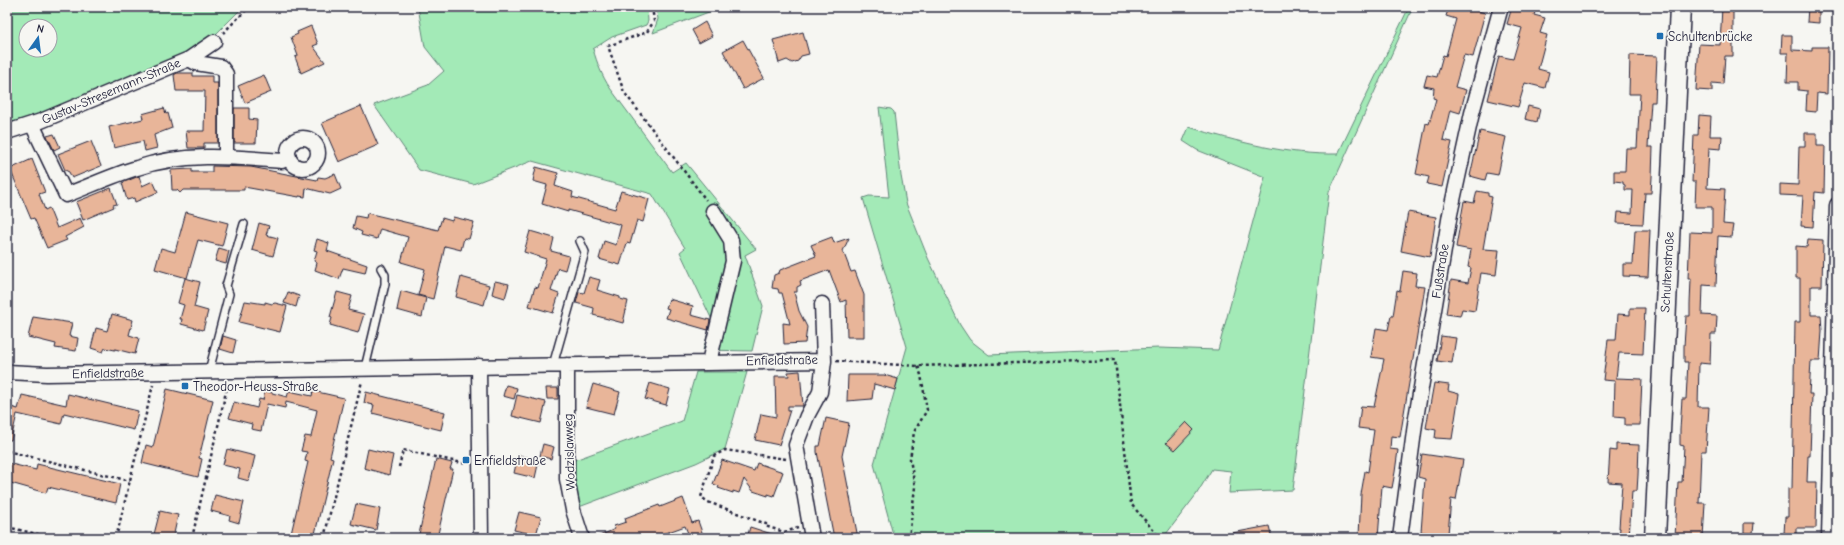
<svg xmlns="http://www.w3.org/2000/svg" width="1844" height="545" font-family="'Comic Neue',sans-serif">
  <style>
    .green { fill: #a3eab7; stroke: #628679; fill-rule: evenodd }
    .building { fill: #e8b599; stroke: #22223b }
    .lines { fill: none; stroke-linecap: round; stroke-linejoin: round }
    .lane-casing { stroke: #22223b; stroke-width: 10 }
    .street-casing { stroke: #22223b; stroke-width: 17 }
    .secondary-casing { stroke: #22223b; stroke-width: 23 }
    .path { stroke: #22223b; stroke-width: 2.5; stroke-dasharray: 3 3; stroke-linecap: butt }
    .lane { stroke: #f6f6f2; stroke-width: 7 }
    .street { stroke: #f6f6f2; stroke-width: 14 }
    .secondary { stroke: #f6f6f2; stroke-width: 20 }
    .poi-dot { fill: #1f6fb2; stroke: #f6f6f2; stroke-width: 1.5 }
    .labels { text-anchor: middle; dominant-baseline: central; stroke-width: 3.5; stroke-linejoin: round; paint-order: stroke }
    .poi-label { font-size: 13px; fill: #22223b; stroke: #f6f6f2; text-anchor: start }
    .street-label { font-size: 13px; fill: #22223b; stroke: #f6f6f2 }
  </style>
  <rect width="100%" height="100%" fill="#f6f6f2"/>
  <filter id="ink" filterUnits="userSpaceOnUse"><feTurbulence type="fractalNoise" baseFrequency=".025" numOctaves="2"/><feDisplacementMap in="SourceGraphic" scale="8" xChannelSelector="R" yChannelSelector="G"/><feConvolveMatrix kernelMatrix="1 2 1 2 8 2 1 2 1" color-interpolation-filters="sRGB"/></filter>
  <g filter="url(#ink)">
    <path class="green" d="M7,7h236l-34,34 -9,7 -193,80zM26,26h24v24h-24z
      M418,7h229l1,14 -2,4 -34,12 -19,12c4,14 9,27 17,39l62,84 14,-9 70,86 -11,6 18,51 -11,45 -49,-1 9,-30 -32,-68 5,-4 -33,-54 -120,-33 -59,23 -54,-14 -45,-65 54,-20 16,-14 -19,-24z
      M656,7h66l-69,26 5,-14z
      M1409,7h4l-84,185 -36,298 -64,3 2,-22 -19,-2 -16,26 -33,43h-269l-20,-74 33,-117 -44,-149 6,-2 20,1 -10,-90 12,2 3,3 7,64 5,27 22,55 32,67 10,15 19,15 170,-7 59,2 47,-173 -68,-27 -14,-9 6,-14c49,15 97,28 149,27z
      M696,372h51l-22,77 -29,14 -117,44 -3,-13 -4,-33 110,-40z"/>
    <path class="building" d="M1449,7h16l20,6 -12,44 -9,-2 -9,32 11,3 -6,23 -10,-3 -7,30 9,2 -10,45 -15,-3 2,-7 -13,-3 10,-51 3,1 7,-25 -3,-1 1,-10 -10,-2 3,-11 10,2 6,-22 3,1 10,-37 -10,-3z
      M1512,7h18l6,2 -2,6 11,3 -5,15 7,2 -9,34 11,3 -4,16 -20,-5 -7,24 -30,-7 11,-44 14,3 9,-31 -15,-4z
      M1722,7h11v49h-8l-2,28 -11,-1v8l-16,-1 3,-46 21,1z
      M1808,7h11v16l-12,-1z
      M705,22l7,14 -13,7 -7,-13z
      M311,26l7,18 -5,2 12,16 -24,11 -6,-16 3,-1 -7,-19 7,-3 -1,-2z
      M803,32l6,22 -8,2 -3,5 -6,2 -5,-3 -8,3 -6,-23z
      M1782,35h10v15l20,1v-4h16l-1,47 -10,-1 -1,19 -10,-1 1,-20 -9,-1v-8h-11l1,-29h-7z
      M743,40l21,38 -21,11 -20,-38z
      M1630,55l27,1 -2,46h-4l-3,45h5l-1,30 -1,16h-6l-2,31 -26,-1 1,-11 14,1 1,-23h-8v-5l-2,-1v-2l-9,-1v-10h11l1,-23h11l3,-54h-11z
      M177,73h16v3h19v7h6v60h-14v5h-16l-2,-17h18l1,-40h-29l-2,-16z
      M264,75l7,17 -26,11 -7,-17z
      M361,106l17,39 -39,17 -17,-39z
      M1528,106l12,3 -3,13 -12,-3z
      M164,108l2,6 2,-1 4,15 -18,7 3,13 -12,3 -2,-10 -29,7 -5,-21 34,-8 -1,-5z
      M234,108h15v11l8,1 -1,23h-22z
      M1699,115l12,1 -1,20h12l-1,13 -12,-1 -2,40 18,1 -2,35 10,1 -2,12 -13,-1 -2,50 -13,-1 -1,30 15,1 -1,18h-5l-1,30 -11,-1 -1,44h11l-3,44h-5l-2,52h6l-2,35h-28l3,-56h4l2,-36 -4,-1v-16l2,-30h4l2,-37h-4v-16l2,-30h4v-12l1,-25h-3l2,-47 22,1v-26h-17l1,-25h-4l2,-47h4z
      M1480,131l26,6 -8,38 -11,-2 -2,7 -15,-4z
      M1805,133h12v13h8l-1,47 -9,-1 -2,35 -12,-1 2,-30 -23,-1v-11l18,1 1,-39h6z
      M54,134l6,13 -6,3 -7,-14z
      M91,141l10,25 -29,12 -3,-6 -4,-2 -7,-16z
      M32,159l13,33 -6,2 6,16 4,-2 8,20 23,-10 4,9 -19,10 2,3 -20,8 -13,-30 -3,1 -21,-50z
      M212,166l39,1 66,13 1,-3 7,1 10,-4 6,15 -11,5 -24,-6 -1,9 -6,-1v1l-55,-10v3h-61l-3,3 -3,-3h-5l-1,-20 21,-1v3h20z
      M536,167l22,6 -3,13 18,6 -1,5 43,12 6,-18 28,8 -6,23 -6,-2 -7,24 -3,-1 -7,22 -21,-6 5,-18 12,4 5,-20 -53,-15v2l-26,-8 5,-19 -14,-4z
      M139,176l3,10 11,-5 5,11 -23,10 -1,-4 -7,2 -5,-17z
      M111,188l6,16 -4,1 1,2 -31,13 -7,-18z
      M1477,191l11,2v3l4,1 -9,52 16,1 -3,25 -15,-2 -6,38 -13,-2 -2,7 -14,-2 5,-34 17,3 3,-15 -3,-1 3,-17 -15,-3 8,-46 10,2z
      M186,212l42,11 -6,23 -24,-6 -11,38 -32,-9 6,-21 14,4z
      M1408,212l28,5 -6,40 -29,-6z
      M367,213l71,17 4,-12 10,3 1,-4 21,5 -5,17 -5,-1 -3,12 -16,-4 -12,53 -15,-4 7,-26 -24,-7 7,-25 -28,-8 -3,10 -16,-4 1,-3 -9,-4 3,-12 10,2z
      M259,223l10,3 -3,9 12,3 -5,18 -21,-6z
      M1635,230h15l-2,47 -25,-1v-12h10z
      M530,231l24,7 -3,13 18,5 -4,14 -7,-2 -3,10 -4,13 8,3 -6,19 -24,-7 6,-19 3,1 8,-29 -22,-7z
      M832,237l2,6 15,-5 -6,13 8,21 4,-1 9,24v42h-17l-1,-37 -5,2 -12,-32 -29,11 1,4 -4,2v5h-3l5,19 8,16 -2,16 -21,1 -1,-21 7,1 -8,-31h-3l-1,-4 -6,-1 2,-13 5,-2 1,-3 36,-14 -5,-11z
      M317,239l12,4 -2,8 40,14 -2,8 -22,-5 -4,11 -24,-9 2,-7 -3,-2 3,-10 -3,-1z
      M1808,239l15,1 -1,46h-11v29h10l1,16 -2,30h-9l-2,33h3l-2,62h-2l-1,26h10l-1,46h-20v7l-12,-1 1,-17h3v-29l4,1 3,-167h5v-44h-4v-32l11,1z
      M219,248l10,3 -3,13 -11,-3z
      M1403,271l14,2 -2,13 10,1 -25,150 -9,-1 -1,13 8,1 -3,22 -3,16 -10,-2 -4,52 -19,-2 2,-42 4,-23 3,1 6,-42 -16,-2 3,-22 13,1 10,-48 -13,-2 5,-29 12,2 3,-14h2l4,-26 3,1z
      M461,277l28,8 -5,20 -28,-8z
      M589,277l11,3 -3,10 23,7v2l8,2 -5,22 -30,-8 1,-7 -18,-5 3,-11 5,1z
      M185,278l15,4 -6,25 14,4 -5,19 -22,-6 1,-5h-2l4,-14 -6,-2z
      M495,281l14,3 -4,14 -13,-4z
      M401,291l25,7 -4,19 -25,-7z
      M288,292l11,4 -3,11 -12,-4z
      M337,292l15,4 -4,14 16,4 -6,19 -28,-8 2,-7 -2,-1z
      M669,299l24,7 -2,9 19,5 -2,10 -42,-12 3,-9 -3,-1z
      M245,301l20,3v-2l7,2 3,-1 12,3 -7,26 -41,-10z
      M1630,308h15l-2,46 -24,-1 -3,25 26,1 -2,46h-15v-7l-11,-1 1,-36 -12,-1 5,-40h8l2,-26 12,1z
      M112,314l21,6 -4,15 10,3 -4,16 -20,-5v1l-10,-2 -2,4 -12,-4 5,-20 11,3z
      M33,317l39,6 -3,13 9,2 -2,13 -21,-3 1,-4 -28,-7z
      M223,336l13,4 -3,13 -13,-4z
      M1441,336l15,2 -4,25 -15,-2z
      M800,371l3,35h-15v4h2l-11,35 -24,-5 6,-26 15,3 -1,-41h14l-1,-4z
      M848,375h36l14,4 -3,11 -21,-6 -2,15 -25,2z
      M650,383l20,6 -4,16 -21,-6z
      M1434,383l15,2 -1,6 11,3 -7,45 -17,-1 1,-8 -10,-2z
      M593,384l27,8 -6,22 -28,-7z
      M506,385l11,3 -3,11 -11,-3z
      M546,388h12v11h-11z
      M167,389l46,11 -14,58 3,1 -4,18 -56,-14 4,-18 7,2z
      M265,391l22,6 2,-6 23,5 1,-5 31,7 -14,59 3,1 -19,80h-24l18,-76 -3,-1 2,-9 -6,-1 4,-15 6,1 6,-27 -31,-8 -1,6 -18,-4 -6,27 -10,-2 1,-5 -23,-6 5,-16 23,6 2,-9 4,1z
      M366,392l79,20 -4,18 -69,-17 2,-8 -10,-2z
      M68,394l70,17 -4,19 -70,-17 -3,11 -44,-10 -6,26h-4v-34l11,3 4,-14 44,10z
      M517,395l29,7 -5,21 -29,-7z
      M826,418l23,5 -7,33 16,82h-24l-17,-86v-6h3z
      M1186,422l8,8 -19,20 -9,-7z
      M543,444l11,3 -3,12 -11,-3z
      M1616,444l23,1 -1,30 -1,16h-5l-3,47h-10l1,-10h-1l3,-45 -14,-1 2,-32 6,1z
      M227,449l28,7 -6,25 -11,-3 2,-9 -17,-4z
      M368,449l25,6 -4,20 -25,-7z
      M1422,454l41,6 -7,40 -5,-1 -3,35 -27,-2 4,-53 -7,-2z
      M518,455l21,5 -4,18 -21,-5z
      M436,459l16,4 -2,6h3l-16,69 -18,-4z
      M722,460l32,11 3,-8 26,9 -9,24 -6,-2v2l-15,-5 -9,-12 -5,14 -6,-2v2l-15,-5 1,-2 -6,-2z
      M7,463l29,7 1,-6 83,20 -4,19 -68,-16 -2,6 -39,-11z
      M215,495l29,7 -5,21 -10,-3 1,-4 -19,-5z
      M683,498l9,25 6,-2 6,17h-14l-5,-12 -33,12h-57l20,-9 -1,-3 12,-4 -1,-4 34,-13 1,2z
      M356,504l24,5 -4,21 -25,-6z
      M160,511l18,4 -5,23h-20z
      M519,512l22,5 -5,18 -22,-5z
      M1744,523h10l-1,10h-9z
      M1269,526l3,12h-39l-1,-5z
      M750,527l28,9v2h-31z"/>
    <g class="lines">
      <defs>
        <path id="lane" d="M553,365l32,-113 -5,-11
          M365,368l20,-84v-9l-4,-7
          M209,371l20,-77 -3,-8 18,-62"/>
        <path id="street" d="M189,59l7,4 25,4 5,7v82
          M32,124l34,71c24,-9 47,-20 71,-27 47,-16 97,-11 145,-7l7,-4
          M7,132l34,-11 148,-62 25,-17
          M288 153a15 15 0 1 1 30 0a15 15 0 1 1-30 0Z
          M709,362l24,-101 -2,-21 -18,-29
          M567,365v114l6,31 9,28
          M479,366l2,172
          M7,372l40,2 777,-13
          M812,538l-16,-93 11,-29 13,-24 4,-31 -2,-57
          M1400,538l15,-114 35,-210 22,-101 29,-106
          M1829,538l8,-333"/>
        <path id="secondary" d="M1655,538l25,-531"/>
      </defs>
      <use href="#lane" class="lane-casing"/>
      <use href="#street" class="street-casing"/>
      <use href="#secondary" class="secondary-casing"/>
      <path class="path" d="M652,7l2,14 -7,11 -39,14 16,46 82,108
        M223,33l26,-26
        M836,361l82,5 197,-6 16,144 29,34
        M7,451l123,30
        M786,459l-61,-9 -11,6 -13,41 7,5 58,22 -1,2 19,6 14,-4
        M399,467l4,-17 64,14
        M7,527l47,11
        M116,538l37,-153
        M192,538l36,-155
        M324,538l38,-157
        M909,538l6,-51 -5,-28 4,-27 13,-22 -6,-35 -3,-9"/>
      <use href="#lane" class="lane"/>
      <use href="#street" class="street"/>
      <use href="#secondary" class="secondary"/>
    </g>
  </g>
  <g class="poi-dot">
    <rect x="1656" y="32" width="8" height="8" rx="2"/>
    <rect x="181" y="382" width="8" height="8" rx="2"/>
    <rect x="462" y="456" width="8" height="8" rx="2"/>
  </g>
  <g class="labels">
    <g class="poi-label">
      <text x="1668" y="36">Schultenbrücke</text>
      <text x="193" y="386">Theodor-Heuss-Straße</text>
      <text x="474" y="460">Enfieldstraße</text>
    </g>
    <g class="street-label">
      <text transform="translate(111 91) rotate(-23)">Gustav-Stresemann-Straße</text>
      <text transform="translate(1440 271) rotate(-81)">Fußstraße</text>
      <text transform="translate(1667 272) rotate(-87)">Schultenstraße</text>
      <text transform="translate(782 360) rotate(-1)">Enfieldstraße</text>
      <text transform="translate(108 373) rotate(-1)">Enfieldstraße</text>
      <text transform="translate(569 452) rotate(-92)">Wodzislawweg</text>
    </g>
  </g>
  <rect width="1844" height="545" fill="none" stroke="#f6f6f2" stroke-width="24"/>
  <rect x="12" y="12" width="1820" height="521" fill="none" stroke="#22223b" stroke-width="1.5" filter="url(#ink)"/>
  <g transform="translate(38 38) rotate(14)"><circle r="19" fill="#f6f6f2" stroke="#a1a1a9"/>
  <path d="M0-3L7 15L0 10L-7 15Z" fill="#1f6fb2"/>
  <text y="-6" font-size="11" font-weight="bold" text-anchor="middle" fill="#22223b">N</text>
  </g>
</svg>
